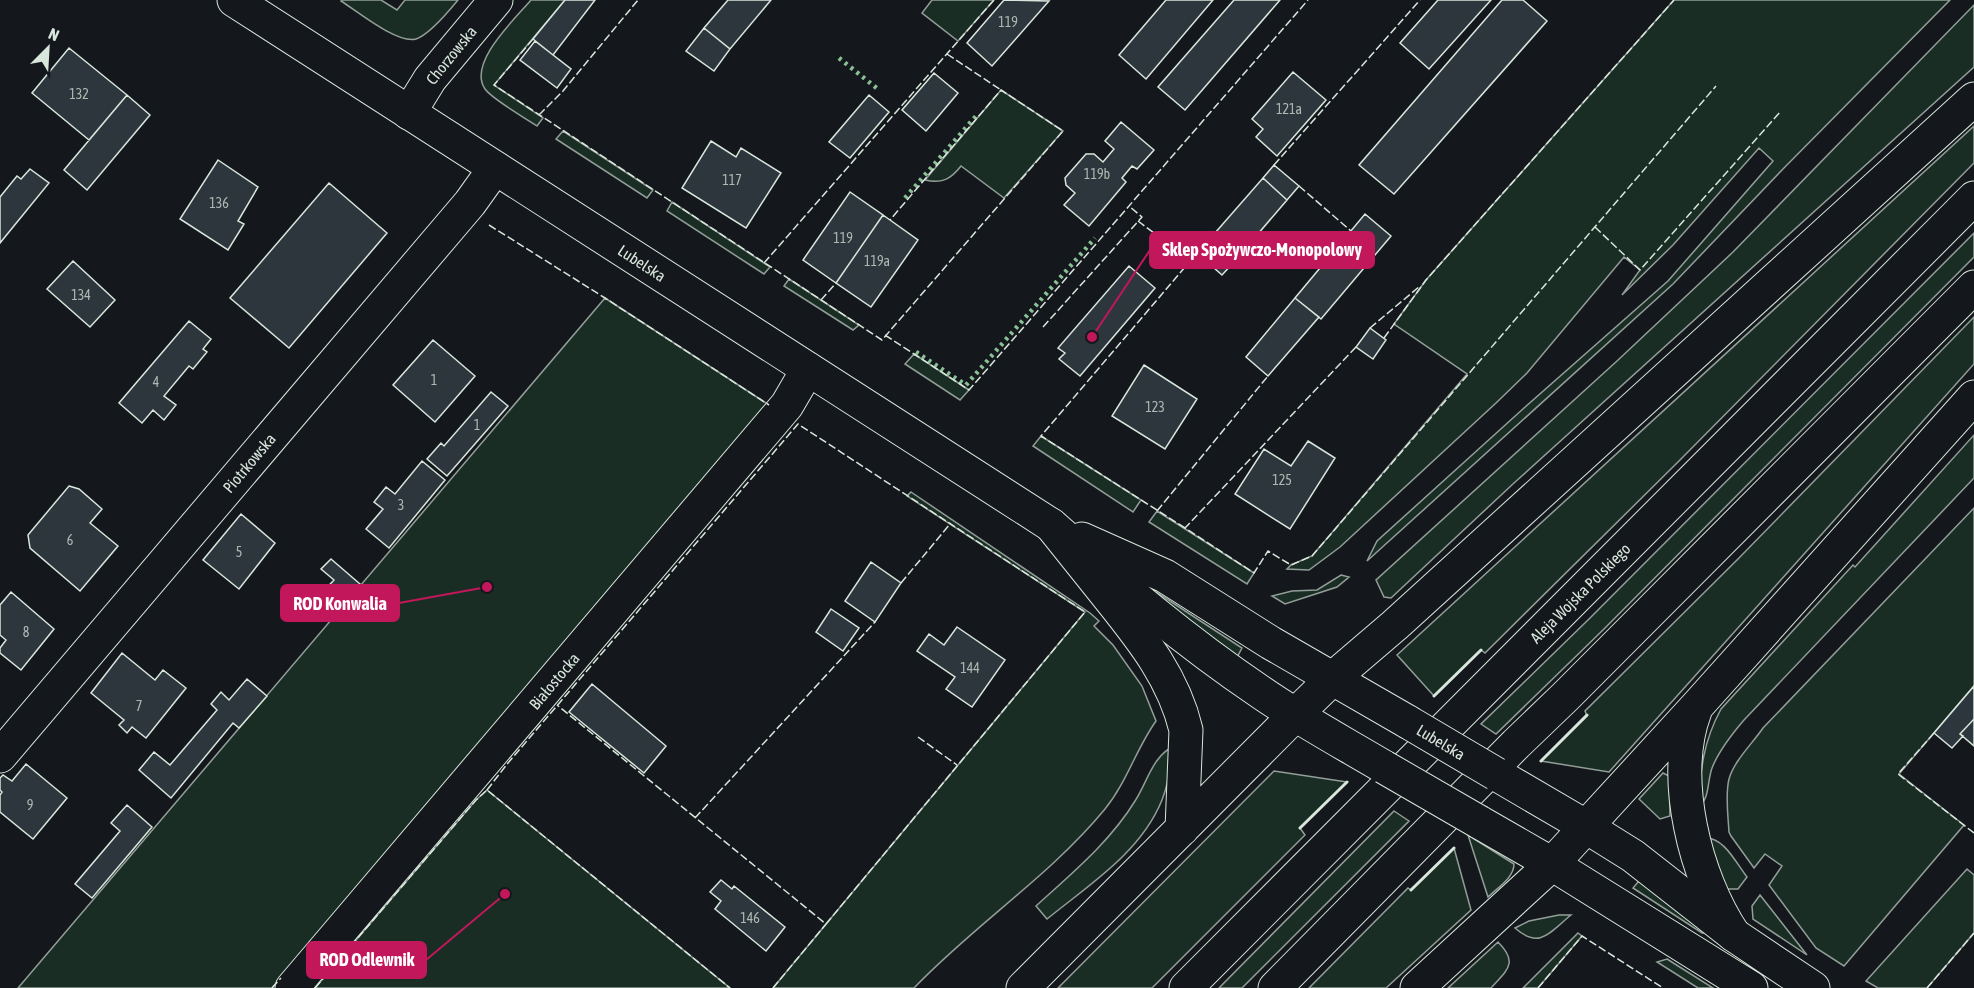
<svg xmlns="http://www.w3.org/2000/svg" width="1974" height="988" font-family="'Asap Condensed',sans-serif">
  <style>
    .green { fill: #1a2d24; stroke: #939e99; stroke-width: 1.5 }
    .building { fill: #2c363c; stroke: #d8e6dc; stroke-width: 1.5 }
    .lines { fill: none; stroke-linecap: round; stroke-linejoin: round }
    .street-casing { stroke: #d8e6dc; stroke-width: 35 }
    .secondary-casing { stroke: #d8e6dc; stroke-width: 35 }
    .primary-casing { stroke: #d8e6dc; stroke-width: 35 }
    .street { stroke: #14181c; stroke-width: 33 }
    .secondary { stroke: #14181c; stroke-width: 33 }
    .primary { stroke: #14181c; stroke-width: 33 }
    .secondary-bridge-casing { stroke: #d8e6dc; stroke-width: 35; stroke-linecap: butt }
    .secondary-bridge { stroke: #14181c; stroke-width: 33 }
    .hedge { stroke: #8ac095; stroke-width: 4.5; stroke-dasharray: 3 4.5; stroke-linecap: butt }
    .fence { stroke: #d8e6dc; stroke-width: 1.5; stroke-dasharray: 8 3; stroke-linecap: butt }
    .wall { stroke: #d8e6dc; stroke-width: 3 }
    .labels { text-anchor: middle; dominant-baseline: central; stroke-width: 4.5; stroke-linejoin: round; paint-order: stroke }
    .number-label { font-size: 14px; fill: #adbab4 }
    .street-label { font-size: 16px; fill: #d8e6dc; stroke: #14181c }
    .leader { fill: none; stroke: #c2185b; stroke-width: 2 }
    .callout-dot { fill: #c2185b; stroke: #14181c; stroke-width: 2 }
    .callout { fill: #c2185b; stroke: #c2185b; stroke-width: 2 }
    .callout-label { font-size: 18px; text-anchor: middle; font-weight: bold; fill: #fff }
  </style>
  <rect width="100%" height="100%" fill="#14181c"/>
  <path class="green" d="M342,0h39l16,10 8,-10h53c-9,11 -30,35 -42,39 -19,5 -59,-28 -75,-38z
    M531,0h34l-71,85 49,33 -6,8c-12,-8 -45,-27 -52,-37 -18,-26 31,-71 46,-89z
    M932,0h62l-36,41 -36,-28z
    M1674,0h276l-168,170 -109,114 -306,277 10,-20 147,-133 144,-127 105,-120 -14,-13 -86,97 -51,50 18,-25 -16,-13 -97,116 -31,30 -156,144 -31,23 -22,-1 4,-4 21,-9 155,-182 -73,-50 32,-44z
    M1974,5v62l-460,416 -123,115 -7,-1 -8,-17 241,-219 116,-109z
    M1001,90l62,41 -59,67 -43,-32c-10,13 -19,18 -36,14z
    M1974,126v37l-295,298 -194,192 -4,-3 -47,46 -37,-41z
    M563,131l90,59 -6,8 -91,-59z
    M672,202l92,61 6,4 -6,7 -97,-63z
    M1974,233v24l-370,372 -108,105 -15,-10 109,-106z
    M789,279l70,46 -6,5 -69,-44z
    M605,298l164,107 -497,583h-254z
    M1974,317v47l-365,408 -68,-11 46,-45 -2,-5 154,-153z
    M914,354l55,36 -9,10 -55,-36z
    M1974,435v43l-230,242c-12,14 -25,30 -32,48 -5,14 -2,29 -13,40 1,-37 4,-66 22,-99l132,-144 2,2z
    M1041,436l100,64 -8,12 -100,-66z
    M911,492l179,121 9,8 -5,5 19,19 29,41 14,35c-20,28 -29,61 -51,88 -55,67 -131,116 -191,179h-141l312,-376 -178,-116z
    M1974,508v178l-75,88 65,51 -120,141 -28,-18 -47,-63 13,-19 -17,-12 -11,14 -23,-32 -2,-4c-1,-17 -4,-37 0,-53 5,-18 23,-35 34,-51z
    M1157,511l97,62 -7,11 -98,-62z
    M1341,575l8,2 -12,10 -52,17 -13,-8 20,-5 25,-1z
    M1156,592l86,56 -7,13 -83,-65z
    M1175,746c-3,18 -6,36 -13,54 -21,52 -72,84 -115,119l-11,-13c35,-32 74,-64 99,-105 12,-18 18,-47 40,-55z
    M1274,771l73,11 -47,46 5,7 -153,153h-94z
    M1663,773l6,3 1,40 -10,3 -21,-20z
    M487,790l243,198h-415l161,-188z
    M1394,811l15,10 -167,167h-23z
    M1468,835l46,29c0,14 -17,24 -26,33z
    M1705,838c19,-1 31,25 42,39l-9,12h-11z
    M1454,848l17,62 -85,78h-77l99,-100 3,2z
    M1967,869l7,6v58l-47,55h-49l-12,-7z
    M1643,876l62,56 -1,1h-2l-69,-45z
    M1760,895l47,60 -54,-36 -1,-13z
    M1559,915h12c-21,17 -31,35 -56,13l14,-7z
    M1578,933l4,3 -44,52h-15z
    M1498,942c21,21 9,28 -7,46h-43z
    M1667,959l46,29h-15l-41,-26z"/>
  <path class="building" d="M565,0h30l-42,55 -20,-16z
    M728,0h43l-41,49 -26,-21z
    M1004,0l45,1 -57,65 -25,-23z
    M1166,0h47l-67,79 -27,-24z
    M1234,0h46l-95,110 -27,-23z
    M1438,0h53l-62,69 -29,-26z
    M1502,0h21l24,21 -153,173 -35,-29z
    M704,28l26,21 -16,22 -28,-20z
    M535,41l36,28 -14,19 -37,-28z
    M69,48l58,47 -38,45 -57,-47z
    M1293,72l33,28 -49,56 -21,-19 7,-8 -11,-10z
    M934,73l24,20 -32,38 -24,-21z
    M127,95l23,20 -63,75 -23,-20z
    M869,95l20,17 -39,46 -21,-16z
    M1121,122l33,28 -17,19 -5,-3 -10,12 4,4 -37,44 -25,-21 11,-12 -9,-8 -1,-7 21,-24h8l9,8 11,-13 -9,-8z
    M711,141l25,16 5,-9 40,25 -35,55 -64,-40z
    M218,160l40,27 -20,34 6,3 -16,26 -48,-31z
    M1274,165l25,21 -12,14 -24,-22z
    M30,169l19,14 -49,60v-46l17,-21 4,3z
    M1263,178l24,22 -54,63 -25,-22z
    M329,183l58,50 -98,115 -59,-50z
    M850,192l33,23 -47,68 -33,-23z
    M1365,214l26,22 -70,83 -26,-21z
    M883,215l35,25 -47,67 -35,-24z
    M1208,241l25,22 -11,12 -25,-22z
    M73,261l42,39 -25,27 -43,-38z
    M1129,266l26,22 -75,88 -21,-17 6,-6 -7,-5z
    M1295,298l24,19 -51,59 -22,-19z
    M189,321l22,18 -8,10 4,3 -14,17 -4,-3 -25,30 12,9 -12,15 -11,-10 -11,13 -23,-20z
    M1370,328l16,12 -13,19 -17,-12z
    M433,340l42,36 -40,46 -42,-37z
    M1144,365l53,34 -32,50 -53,-33z
    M491,392l17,14 -61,70 -20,-17 14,-16 3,3z
    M1308,441l27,17 -45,71 -55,-35 29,-45 27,17z
    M422,461l23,19 -56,68 -23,-19 17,-20 -9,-7 12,-15 9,7z
    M69,486l10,3 23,20 -12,14 28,23 -38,45 -50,-43 -2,-13z
    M241,514l34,29 -36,46 -36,-29z
    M331,559l29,25 -25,28 -17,-15 16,-17 -13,-11z
    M871,562l30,21 -26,39 -30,-21z
    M11,592l43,37 -33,41 -21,-17v-5l6,-8 -6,-5v-30z
    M831,609l28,19 -16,23 -27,-19z
    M957,627l48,33 -33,47 -26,-18 9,-12 -38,-26 12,-17 15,11z
    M122,653l33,27 8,-10 23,18 -40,50 -14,-11 -5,6 -8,-8 5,-5 -33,-27z
    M247,679l20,17 -28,32 -6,-5 -62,75 -32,-28 15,-18 16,13 47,-55 -6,-6 10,-12 8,8z
    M592,684l74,62 -22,27 -75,-61z
    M1974,686v33l-14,15 3,2 -11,12 -18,-15z
    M1974,719v27l-14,-12z
    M26,764l41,34 -34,41 -33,-27v-17l2,-3 -2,-2v-12l3,-3 9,6z
    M127,805l25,22 -60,71 -17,-14 45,-53 -9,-8z
    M721,880l11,9 2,-3 51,41 -19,24 -51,-42 6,-8 -11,-9z"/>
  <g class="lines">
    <defs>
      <path id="street" d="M409,113l21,-34 66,-79
        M0,756l470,-553 25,-35
        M292,988l495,-583 21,-36"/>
      <path id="secondary" d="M234,0l817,525c67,59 134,116 208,166 40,28 83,51 125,76
        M1082,539l83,37 106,67 137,79
        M1496,774l89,52 48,30 101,79 79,53
        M1479,822l73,42 199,124"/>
      <path id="primary" d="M1051,525c20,25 40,50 60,75 32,40 63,79 75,130l-4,99
        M1695,711c-25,67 0,166 39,224
        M1023,988l272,-273 38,-37 62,-53 579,-526
        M1186,988l788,-790
        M1275,988l241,-244 50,-48 408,-409
        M1417,988l135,-124 145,-158 277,-309"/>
    </defs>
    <use href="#street" class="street-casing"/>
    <use href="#secondary" class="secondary-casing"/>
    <use href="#primary" class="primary-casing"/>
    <use href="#street" class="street"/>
    <use href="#secondary" class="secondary"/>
    <use href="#primary" class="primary"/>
    <defs>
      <path id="secondary-bridge" d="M1408,722l88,52
        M1384,767l95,55"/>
    </defs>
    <use href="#secondary-bridge" class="secondary-bridge-casing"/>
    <use href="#secondary-bridge" class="secondary-bridge"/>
    <path class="hedge" d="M839,58l40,32
      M905,198l71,-82
      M916,352l50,33 129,-147"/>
    <path class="fence" d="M533,39l-39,46 388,255 181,-209 -62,-41 -111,130
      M947,54l54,36
      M539,115l24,-24 75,-91
      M1274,165l146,-165
      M1299,186l52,45
      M1138,221l52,39
      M489,225l116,73 164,107
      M1595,227l45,43 141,-159
      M764,263l230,-263
      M821,300l15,-17
      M1043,327l99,-110 -13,-11
      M1370,328l50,-42
      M885,335l84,55 339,-390
      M1384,338l42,-58 248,-280
      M1356,347l-171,181 69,45 14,-22 23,14 21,-9 404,-470
      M1157,511l111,-135
      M1185,528l-144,-92 156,-183
      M901,583l49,-59
      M1934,733l-36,41 76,59
      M918,737l39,28
      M487,790l21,-27 290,-339 287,188 -259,312 -269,-219
      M695,818l180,-196
      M272,988l9,-10
      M315,988l161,-188 11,-10 243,198
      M773,988l53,-64
      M1538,988l44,-52 81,52
      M1927,988l47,-55"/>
    <path class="wall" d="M1434,696l47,-46
      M1541,761l46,-46
      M1300,828l47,-46
      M1411,890l43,-42"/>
  </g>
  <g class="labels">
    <g class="number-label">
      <text x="1008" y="22">119</text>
      <text x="79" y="94">132</text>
      <text x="1289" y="109">121a</text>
      <text x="1097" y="174">119b</text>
      <text x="732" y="180">117</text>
      <text x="219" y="203">136</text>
      <text x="843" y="238">119</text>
      <text x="877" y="261">119a</text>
      <text x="81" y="295">134</text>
      <text x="434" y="380">1</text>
      <text x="156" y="382">4</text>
      <text x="1155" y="407">123</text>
      <text x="477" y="425">1</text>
      <text x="1282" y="480">125</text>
      <text x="401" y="505">3</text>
      <text x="70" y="540">6</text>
      <text x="239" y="552">5</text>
      <text x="26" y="632">8</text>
      <text x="970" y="668">144</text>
      <text x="139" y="706">7</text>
      <text x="30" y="805">9</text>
      <text x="750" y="918">146</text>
    </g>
    <g class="street-label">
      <text transform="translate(451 55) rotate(-51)">Chorzowska</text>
      <text transform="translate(642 263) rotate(33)">Lubelska</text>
      <text transform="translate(249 463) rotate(-50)">Piotrkowska</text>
      <text transform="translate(1580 593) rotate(-45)">Aleja Wojska Polskiego</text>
      <text transform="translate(554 681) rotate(-50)">Białostocka</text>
      <text transform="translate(1441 742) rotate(31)">Lubelska</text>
    </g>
  </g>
  <path class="leader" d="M1092 337L1150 250M487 587L399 603M505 894L426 960"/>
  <g class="callout-dot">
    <circle cx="1092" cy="337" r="6"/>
    <circle cx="487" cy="587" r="6"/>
    <circle cx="505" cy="894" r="6"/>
  </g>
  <g class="callout">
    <rect x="1150" y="232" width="224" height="36" rx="6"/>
    <rect x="281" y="585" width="118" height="36" rx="6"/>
    <rect x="307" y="942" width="119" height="36" rx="6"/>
  </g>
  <g class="callout-label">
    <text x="1262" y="256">Sklep Spożywczo-Monopolowy</text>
    <text x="340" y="610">ROD Konwalia</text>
    <text x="367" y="966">ROD Odlewnik</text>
  </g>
  <g transform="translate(48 48) rotate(24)" stroke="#14181c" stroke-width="4.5" paint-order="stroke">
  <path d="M0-4.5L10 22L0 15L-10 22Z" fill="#d8e6dc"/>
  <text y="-9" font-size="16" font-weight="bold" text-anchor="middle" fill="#d8e6dc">N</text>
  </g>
</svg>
